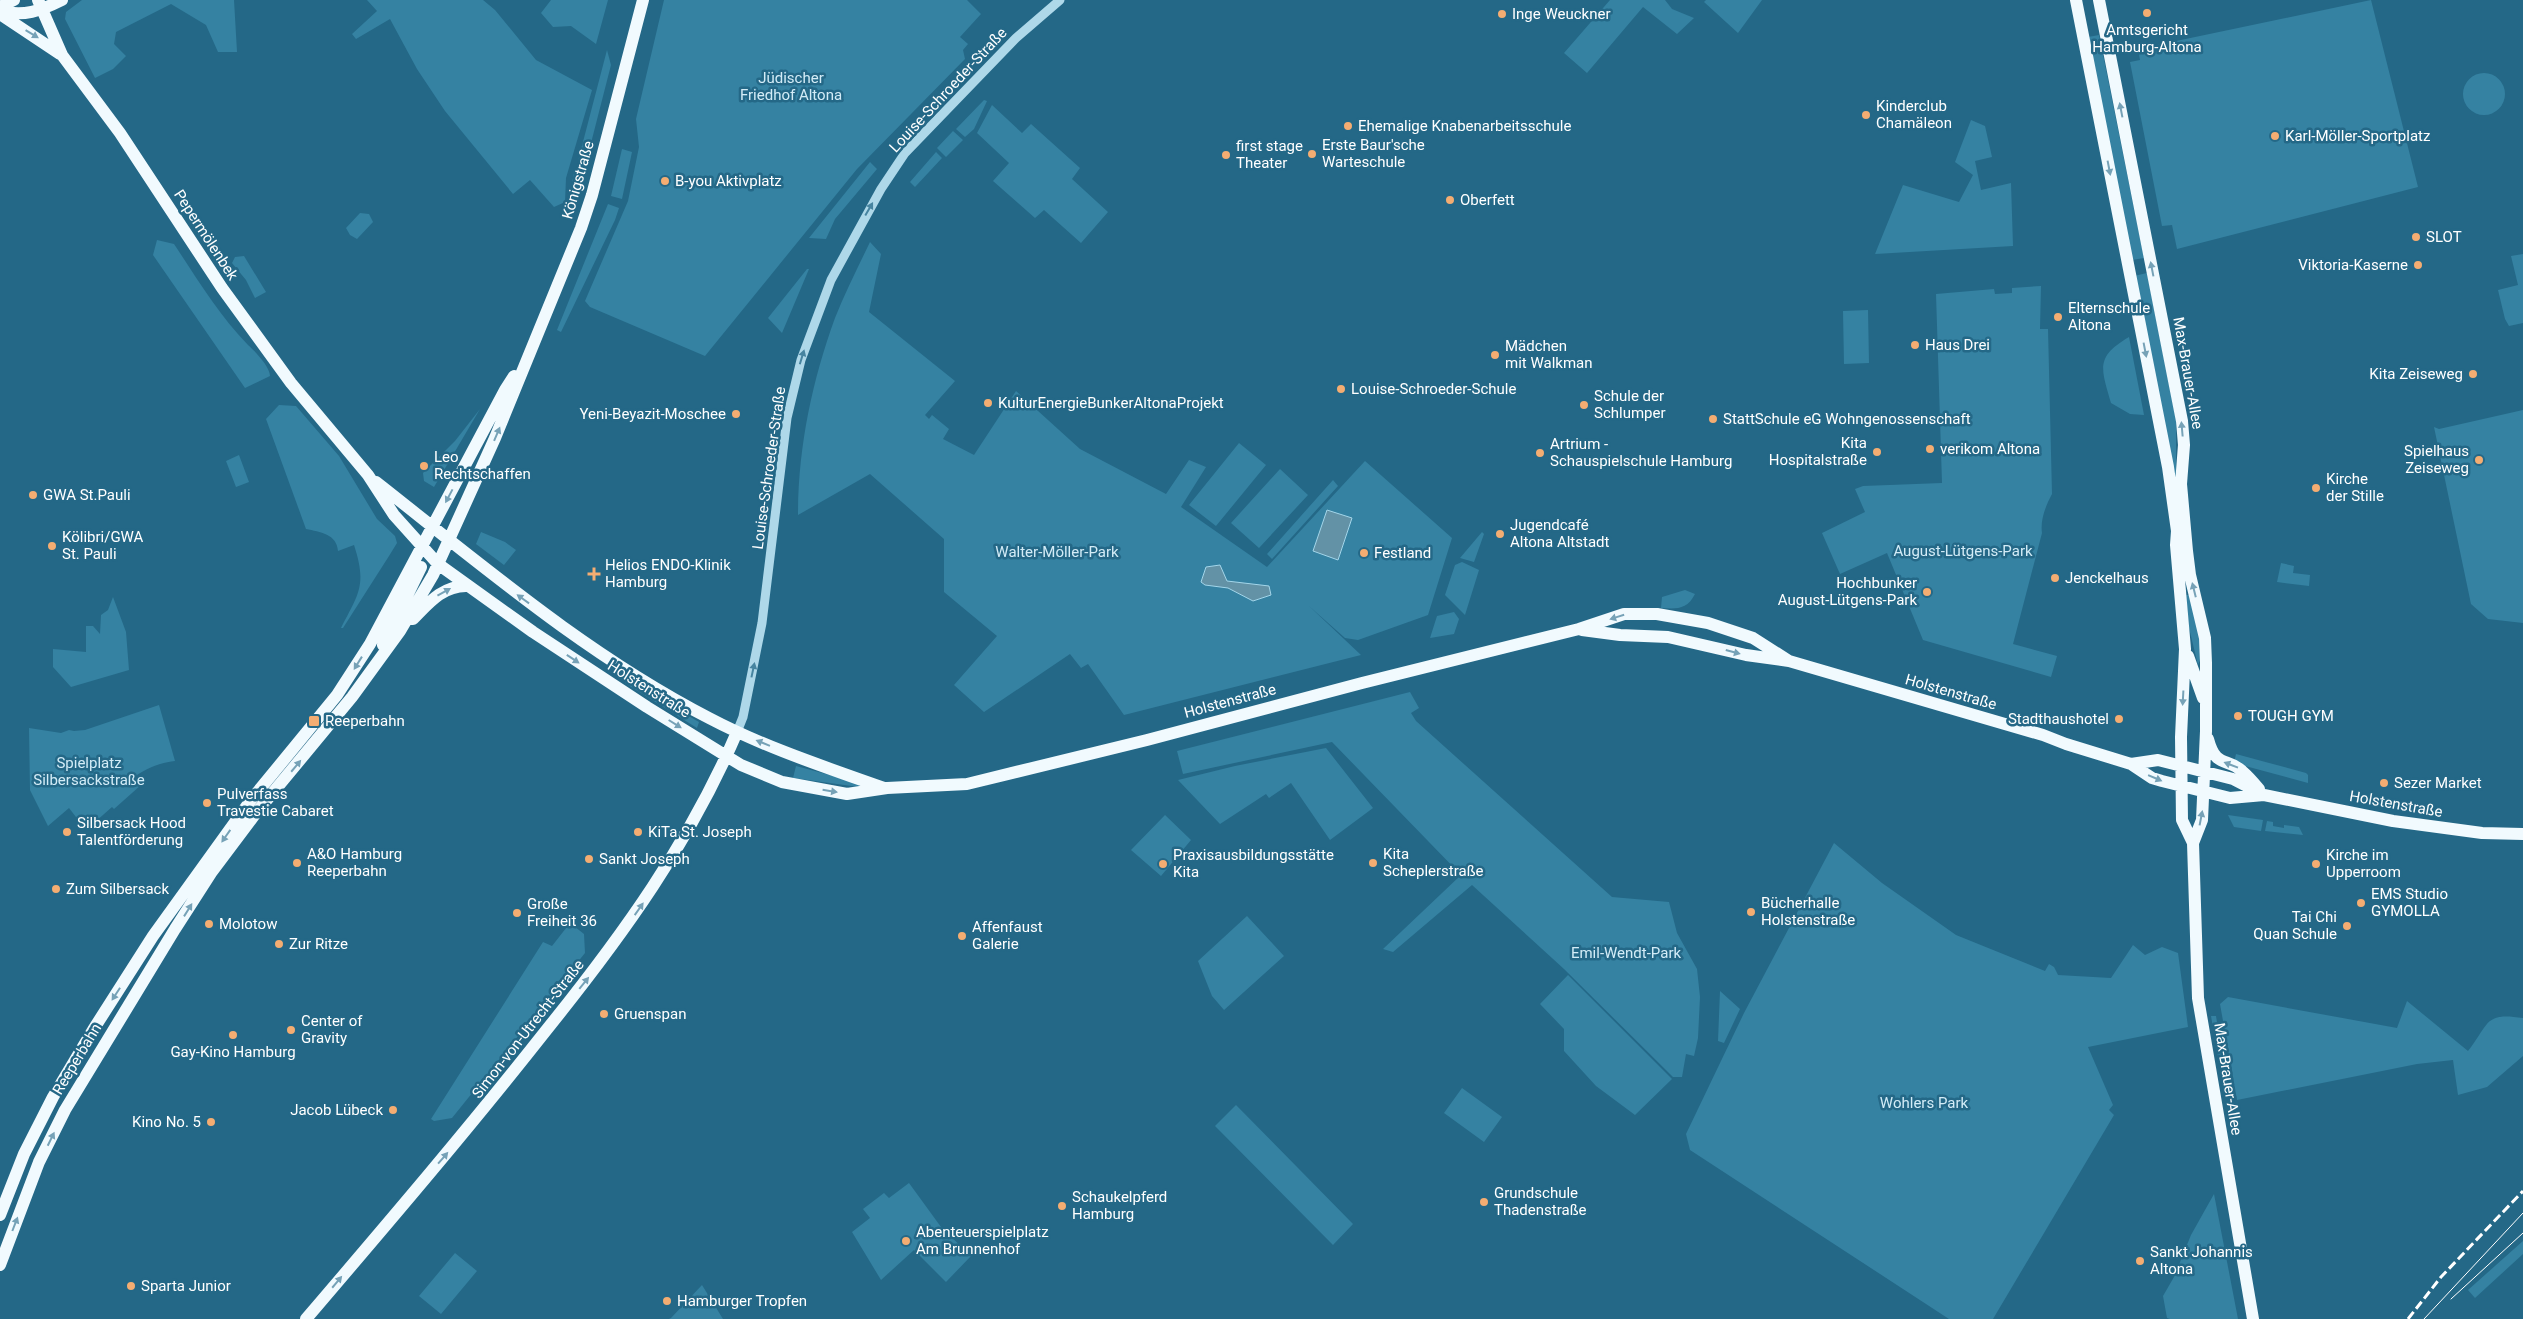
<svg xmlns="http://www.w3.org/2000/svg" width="2523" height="1319" font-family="Roboto,sans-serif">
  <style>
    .green { fill: #3582a2 }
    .water { fill: #6392a6; stroke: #a3d6ea }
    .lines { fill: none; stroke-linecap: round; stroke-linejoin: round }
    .minor { stroke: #aed8e9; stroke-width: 9 }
    .major { stroke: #f1fafe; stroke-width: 12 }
    .tram { stroke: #fff; stroke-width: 1 }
    .rail { stroke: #fff; stroke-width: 3; stroke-dasharray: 9 4; stroke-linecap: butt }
    .oneway { fill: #76a2b7 }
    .oneway2 { fill: #4684a0 }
    .poi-dot { fill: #f4ad72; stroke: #246887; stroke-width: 2 }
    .labels { text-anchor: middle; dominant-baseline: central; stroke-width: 5; stroke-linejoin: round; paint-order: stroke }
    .poi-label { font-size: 15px; fill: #fff; stroke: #246887; text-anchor: start }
    .park-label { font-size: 15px; fill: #d3ecf7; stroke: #246887 }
    .street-label { font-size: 15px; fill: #fff; stroke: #246887 }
  </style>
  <rect width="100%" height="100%" fill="#246887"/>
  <path class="green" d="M82,0h152l3,52h-19l-12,-27 -35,-21 -55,28 -2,12 12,12 -13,13 -18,9 -30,-59 1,-7z
    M367,0h116l12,10 41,50 56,30 -26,88 -1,24 -11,5 -24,-27 -17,14 -68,-83 -28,-42 -27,-50 -34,20 -4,-5 25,-23z
    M551,0h57l-12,44 -25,-18 -18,1 -12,-14z
    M664,0h303l14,14 -21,23 8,7 -5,6 2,9 -108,110 -152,187 -115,-49 -5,-6 43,-100 11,-54 -3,-28z
    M1610,0h55l7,9 22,9 -17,16 -34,-27 -56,66 -23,-20z
    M1706,0h56l-24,33 -34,-31z
    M2371,0l47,187 -241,62 -5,-24 -10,1 -32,-164 10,-2 -2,-11z
    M2099,35l45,223 -12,2 -44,-223z
    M607,50l4,15 -31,121 -8,-3 2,-10 7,-4v-6l-3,-2z
    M2463 94a21 21 0 1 1 42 0a21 21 0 1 1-42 0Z
    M984,100l3,1 -13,28 -9,8 -9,-8z
    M992,105l30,28 9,-9 49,44 -8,11 36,33 -27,31 -37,-33 -9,8 -42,-37 16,-18 -32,-30z
    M1971,120l14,6 7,31 -17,4 6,29 30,-7 2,63 -138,8 28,-69 56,17 14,-27 -18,-13z
    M953,131l10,9 -17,17 -9,-9z
    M622,149l10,3 -10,47 -11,-3z
    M936,152l6,6 -27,29 -5,-5z
    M870,162l7,7 -42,50 -9,20 -17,-1z
    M608,204l11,4 -4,12 -54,112 -4,-2z
    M360,213l9,1 4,8 -16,17 -7,-4 -4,-7z
    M157,240l17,4c24,36 44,70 74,101 7,6 22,22 22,31l-25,12 -92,-133z
    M870,242l11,12 -12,58 86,69 -30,34 4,4 3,-4 17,14 -6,10 31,16 42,-64 64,58 86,45 23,-34 17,7 -25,40 86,60 98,-106 87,77 -24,77 -70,25 -13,-2 -36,-32 52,49 -237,60 -36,-51 -7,4 -11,-14 -86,58 -30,-27 43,-49 -53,-44v-53l-74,-65 -72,41c0,-67 14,-134 37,-197 10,-25 23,-51 35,-76z
    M2523,254v69l-14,3 -4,-7 -7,-29 20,-5 -7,-29z
    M244,256l22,36 -11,6 -9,-18 -14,-17 3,-6z
    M807,269h2l-27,64 -14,-15z
    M2147,273l29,147v58l-2,1 -40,-203z
    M2041,286l-1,43h8l4,165c-6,11 -12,26 -10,39l-29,111 44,12 -6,21 -128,-37 -36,-87 -47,21 -18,-41 43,-21 -10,-23 8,-3 79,-3 -6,-189 58,-5 1,5 17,-1v-5z
    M1868,310l1,53 -25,1 -1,-53z
    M2129,337l15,78 -14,-1 -19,-11c-10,-35 -16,-46 18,-66z
    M279,405l17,1 43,50 38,63 18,17 2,7 -8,13 -46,72h-2c18,-35 26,-43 13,-83l-16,6c-1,-17 -18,-19 -32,-22l-40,-110z
    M480,409l-46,78 -10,-6 -1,-8 32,-32z
    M2523,410v213l-35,-4 -17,-15 -37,-177 5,2z
    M1239,443l27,22 -50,61 -27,-21z
    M239,455l10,27 -13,5 -10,-26z
    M1280,469l28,26 -49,53 -28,-25z
    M1333,480l5,6 -66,73 -5,-5z
    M481,532l24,10 11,8 -12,15 -28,-21z
    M1482,532l2,2 -10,28 -14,-4z
    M1462,562l17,8 -14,45 -20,-20 10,-30z
    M2281,563l13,3 -1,7 17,2 -1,11 -32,-4z
    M1685,590l10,4c-8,16 -19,15 -34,14l1,-11z
    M2186,595h3c4,17 17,56 9,70l-9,-37z
    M113,597l13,35 3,38 -58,17 -18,-20v-18l33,3v-26h7l7,8 1,-19 7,-5z
    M1454,612l5,7 -5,15 -24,4 7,-22z
    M626,680l73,42 -2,6 -72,-45z
    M1410,692l9,16 -8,5 5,8 196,176 57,5 8,31 20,36 3,28 -2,41 -4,18 -8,-2 -4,23h-9l-109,-108 -92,-84 -79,67 -10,-3 78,-74 -129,-133 -149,32 -6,-23z
    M159,705l16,56c-16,2 -28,7 -41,16l7,8 -27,24 -2,-2 -26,23 -17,-22 -21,18 -18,-36 -1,-62 32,5 8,-3 5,1 11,-1z
    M1326,748l47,60 -43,32 -39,-57 -22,15 -3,-4 -46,30 -42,-44 57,-14z
    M2236,754l70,19 2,2v8l-74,-20z
    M796,766l64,17 -1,4 -66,-9z
    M1165,815l26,25 -30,36 -30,-26z
    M2228,815l35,5 -2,11 -27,-4z
    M2267,821l6,1v4l11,2v-3l15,2 4,8 -38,-4z
    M1834,843l48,40 74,52 89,36 4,-7 5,3 4,8 53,3 22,-33 12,10 17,-8 16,6 10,74 -100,20 25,58 -4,5 5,5 -121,204h-44l-259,-169 -4,-16 58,-121z
    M1247,916l37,40 -60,54 -12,-14 -14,-35z
    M570,923l14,11 1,19 -133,165 -18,3 -3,-2 112,-177 9,4z
    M1568,975l104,104 -37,36 -39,-29 -32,-35v-22l-24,-25z
    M1720,991l20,18 -16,34 -6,-2z
    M2228,997l169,31 10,-27 61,50c22,-28 16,-39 55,-33v38l-36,31 -29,8 -5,-35 -36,4 -180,36 -17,-96z
    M2211,1016h5l10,63 -4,1z
    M1462,1088l40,29 -18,25 -40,-29z
    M1236,1105l117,119 -20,21 -118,-119z
    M909,1183l32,44 30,29 -25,26 -32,-32 -33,30 -29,-48 18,-14 -7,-9 21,-16 5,5z
    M2214,1194l24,125h-68l-3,-1 -4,-22 11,-19 17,-42z
    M2523,1241v13l-48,44 -7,-8z
    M455,1253l22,18 -36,43 -22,-18z
    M702,1285l21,34h-54l2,-1z"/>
  <path class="water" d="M1327,510l25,8 -14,42 -25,-9z
    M1220,565l7,16 42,5 2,9 -18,6 -25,-13 -23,-3 -4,-3 5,-15z"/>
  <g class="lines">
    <path class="minor" d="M737,732l6,-15 19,-94 25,-205 14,-58 30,-80 50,-91 24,-36 111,-115 44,-38"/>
    <path class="major" d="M38,0l24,55 58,78 102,155 69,95 77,92 26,40 44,49 95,68 114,75 94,58 41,17 65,12 40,-6 80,-4 180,-44 215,-57 217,-54 45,-15h33l51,9 45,15 36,23
      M2076,0l92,467 9,64 -1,14 9,104 -4,88 1,83 11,23 5,155 55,321
      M2099,0l83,421 2,24 -3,39 6,67 3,24 15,63 1,25v68l-4,89 -9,23
      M0,7l14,-7
      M0,11c24,6 40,0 62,-11
      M0,14l60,40
      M376,482c107,84 211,173 333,236 55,29 116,49 175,70
      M413,619c15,-15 29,-33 53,-33
      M1582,630l38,5 48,2 78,18 43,6 254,74 23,9 65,20 21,14 10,3 68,17 34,-3
      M383,645l38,-78
      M2188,656l15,42
      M2208,739c8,30 19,18 34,32 6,5 12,12 17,18
      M2131,764l27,-4 75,19 31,16 129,26 89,12 41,1
      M0,1215l24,-61 29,-57 40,-67 60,-94 98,-136 86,-105 33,-51 135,-254 9,-14
      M0,1265l39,-103 26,-52 110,-181 36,-56 45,-60 96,-116 48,-66 33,-56 62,-137 86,-210 11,-33 51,-195
      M306,1319c82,-96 164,-192 242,-291 74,-92 142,-186 189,-296"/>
    <path class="tram" d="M2451,1299l72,-66
      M2424,1319l99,-106"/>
    <path class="rail" d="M2408,1319l33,-42 82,-86"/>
  </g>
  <defs><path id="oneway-solid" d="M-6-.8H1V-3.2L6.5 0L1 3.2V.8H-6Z" transform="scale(1.25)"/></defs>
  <g class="oneway">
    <use href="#oneway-solid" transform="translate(32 34) rotate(31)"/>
    <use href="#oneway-solid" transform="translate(2121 110) rotate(-101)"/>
    <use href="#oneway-solid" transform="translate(2109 168) rotate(79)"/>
    <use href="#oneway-solid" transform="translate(2152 269) rotate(-101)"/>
    <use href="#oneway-solid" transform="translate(2145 350) rotate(79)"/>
    <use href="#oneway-solid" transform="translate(2182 429) rotate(-95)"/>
    <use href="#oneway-solid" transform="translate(497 434) rotate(-67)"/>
    <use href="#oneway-solid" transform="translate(449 496) rotate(118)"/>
    <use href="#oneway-solid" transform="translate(2194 590) rotate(-104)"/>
    <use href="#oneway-solid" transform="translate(444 592) rotate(-29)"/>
    <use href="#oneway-solid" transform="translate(523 599) rotate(-144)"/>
    <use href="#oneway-solid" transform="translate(1617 617) rotate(163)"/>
    <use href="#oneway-solid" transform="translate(1733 652) rotate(15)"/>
    <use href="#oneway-solid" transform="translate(573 659) rotate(34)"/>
    <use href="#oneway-solid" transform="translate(358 663) rotate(122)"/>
    <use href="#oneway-solid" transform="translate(2183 698) rotate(93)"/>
    <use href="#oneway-solid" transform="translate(675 724) rotate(32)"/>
    <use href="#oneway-solid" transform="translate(763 743) rotate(-158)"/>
    <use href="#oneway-solid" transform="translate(2231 765) rotate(-159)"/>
    <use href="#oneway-solid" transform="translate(296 766) rotate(-50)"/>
    <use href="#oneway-solid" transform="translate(2155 778) rotate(23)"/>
    <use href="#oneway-solid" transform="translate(830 791) rotate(9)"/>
    <use href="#oneway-solid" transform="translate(2201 818) rotate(-79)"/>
    <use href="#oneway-solid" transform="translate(226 836) rotate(125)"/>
    <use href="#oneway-solid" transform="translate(639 909) rotate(-55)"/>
    <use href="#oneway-solid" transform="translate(188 910) rotate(-58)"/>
    <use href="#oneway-solid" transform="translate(584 983) rotate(-51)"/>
    <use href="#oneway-solid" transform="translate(116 994) rotate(123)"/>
    <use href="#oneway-solid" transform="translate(51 1139) rotate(-64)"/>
    <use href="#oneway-solid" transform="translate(443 1158) rotate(-49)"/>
    <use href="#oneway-solid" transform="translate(15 1224) rotate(-69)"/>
    <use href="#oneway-solid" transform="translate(337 1282) rotate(-50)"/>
  </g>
  <g class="oneway2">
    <use href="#oneway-solid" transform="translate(869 209) rotate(-60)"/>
    <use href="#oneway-solid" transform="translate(802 357) rotate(-73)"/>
    <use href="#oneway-solid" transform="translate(753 670) rotate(-78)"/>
  </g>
  <g class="poi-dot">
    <circle cx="2147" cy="13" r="5"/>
    <circle cx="1502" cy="14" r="5"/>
    <circle cx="1866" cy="115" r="5"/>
    <circle cx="1348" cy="126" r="5"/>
    <circle cx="2275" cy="136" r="5"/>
    <circle cx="1312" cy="154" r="5"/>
    <circle cx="1226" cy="155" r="5"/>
    <circle cx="665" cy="181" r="5"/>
    <circle cx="1450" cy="200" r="5"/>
    <circle cx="2416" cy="237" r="5"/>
    <circle cx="2418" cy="265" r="5"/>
    <circle cx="2058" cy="317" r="5"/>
    <circle cx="1915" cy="345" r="5"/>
    <circle cx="1495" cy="355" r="5"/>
    <circle cx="2473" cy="374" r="5"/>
    <circle cx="1341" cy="389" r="5"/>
    <circle cx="988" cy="403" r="5"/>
    <circle cx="1584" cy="405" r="5"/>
    <circle cx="736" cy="414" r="5"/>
    <circle cx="1713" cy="419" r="5"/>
    <circle cx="1930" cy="449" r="5"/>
    <circle cx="1877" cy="452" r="5"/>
    <circle cx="1540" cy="453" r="5"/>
    <circle cx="2479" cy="460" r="5"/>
    <circle cx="424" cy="466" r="5"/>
    <circle cx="2316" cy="488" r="5"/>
    <circle cx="33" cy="495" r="5"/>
    <circle cx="1500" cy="534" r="5"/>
    <circle cx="52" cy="546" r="5"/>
    <circle cx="1364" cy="553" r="5"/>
    <path d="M591.5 566.5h5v5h5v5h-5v5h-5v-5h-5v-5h5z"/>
    <circle cx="2055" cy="578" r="5"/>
    <circle cx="1927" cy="592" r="5"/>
    <circle cx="2238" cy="716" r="5"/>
    <circle cx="2119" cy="719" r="5"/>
    <rect x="308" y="715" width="12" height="12" rx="2.5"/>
    <circle cx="2384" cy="783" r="5"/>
    <circle cx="207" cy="803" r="5"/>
    <circle cx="67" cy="832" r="5"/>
    <circle cx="638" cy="832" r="5"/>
    <circle cx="589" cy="859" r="5"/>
    <circle cx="297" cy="863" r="5"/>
    <circle cx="1373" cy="863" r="5"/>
    <circle cx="1163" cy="864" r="5"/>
    <circle cx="2316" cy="864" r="5"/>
    <circle cx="56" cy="889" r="5"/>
    <circle cx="2361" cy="903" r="5"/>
    <circle cx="1751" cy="912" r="5"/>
    <circle cx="517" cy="913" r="5"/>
    <circle cx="209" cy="924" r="5"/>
    <circle cx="2347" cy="926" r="5"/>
    <circle cx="962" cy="936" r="5"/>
    <circle cx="279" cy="944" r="5"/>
    <circle cx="604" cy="1014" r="5"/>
    <circle cx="291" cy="1030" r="5"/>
    <circle cx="233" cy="1035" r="5"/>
    <circle cx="393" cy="1110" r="5"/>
    <circle cx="211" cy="1122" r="5"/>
    <circle cx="1484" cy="1202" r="5"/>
    <circle cx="1062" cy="1206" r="5"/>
    <circle cx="906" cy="1241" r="5"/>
    <circle cx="2140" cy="1261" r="5"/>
    <circle cx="131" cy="1286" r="5"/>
    <circle cx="667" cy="1301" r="5"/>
  </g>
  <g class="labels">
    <g class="poi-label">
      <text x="1512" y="14">Inge Weuckner</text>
      <text x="2147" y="30" text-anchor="middle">Amtsgericht<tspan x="2147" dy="17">Hamburg-Altona</tspan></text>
      <text x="1876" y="106">Kinderclub<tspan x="1876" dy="17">Chamäleon</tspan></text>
      <text x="1358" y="126">Ehemalige Knabenarbeitsschule</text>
      <text x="2285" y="136">Karl-Möller-Sportplatz</text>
      <text x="1322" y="145">Erste Baur'sche<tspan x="1322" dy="17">Warteschule</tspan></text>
      <text x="1236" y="146">first stage<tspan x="1236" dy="17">Theater</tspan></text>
      <text x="675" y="181">B-you Aktivplatz</text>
      <text x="1460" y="200">Oberfett</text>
      <text x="2426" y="237">SLOT</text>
      <text x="2408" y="265" text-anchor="end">Viktoria-Kaserne</text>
      <text x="2068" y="308">Elternschule<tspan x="2068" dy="17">Altona</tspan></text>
      <text x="1925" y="345">Haus Drei</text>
      <text x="1505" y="346">Mädchen<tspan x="1505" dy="17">mit Walkman</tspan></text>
      <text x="2463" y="374" text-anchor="end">Kita Zeiseweg</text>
      <text x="1351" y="389">Louise-Schroeder-Schule</text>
      <text x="1594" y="396">Schule der<tspan x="1594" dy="17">Schlumper</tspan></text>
      <text x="998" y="403">KulturEnergieBunkerAltonaProjekt</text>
      <text x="726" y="414" text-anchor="end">Yeni-Beyazit-Moschee</text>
      <text x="1723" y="419">StattSchule eG Wohngenossenschaft</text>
      <text x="1867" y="443" text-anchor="end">Kita<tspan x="1867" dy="17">Hospitalstraße</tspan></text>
      <text x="1550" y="444">Artrium -<tspan x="1550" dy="17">Schauspielschule Hamburg</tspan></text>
      <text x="1940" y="449">verikom Altona</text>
      <text x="2469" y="451" text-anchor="end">Spielhaus<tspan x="2469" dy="17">Zeiseweg</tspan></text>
      <text x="434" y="457">Leo<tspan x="434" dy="17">Rechtschaffen</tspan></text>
      <text x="2326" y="479">Kirche<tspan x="2326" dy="17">der Stille</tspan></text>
      <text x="43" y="495">GWA St.Pauli</text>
      <text x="1510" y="525">Jugendcafé<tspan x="1510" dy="17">Altona Altstadt</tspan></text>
      <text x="62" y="537">Kölibri/GWA<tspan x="62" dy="17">St. Pauli</tspan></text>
      <text x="1374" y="553">Festland</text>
      <text x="605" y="565">Helios ENDO-Klinik<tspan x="605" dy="17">Hamburg</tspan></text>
      <text x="2065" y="578">Jenckelhaus</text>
      <text x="1917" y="583" text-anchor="end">Hochbunker<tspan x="1917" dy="17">August-Lütgens-Park</tspan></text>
      <text x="2248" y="716">TOUGH GYM</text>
      <text x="2109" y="719" text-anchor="end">Stadthaushotel</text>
      <text x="325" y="721">Reeperbahn</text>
      <text x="2394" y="783">Sezer Market</text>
      <text x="217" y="794">Pulverfass<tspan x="217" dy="17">Travestie Cabaret</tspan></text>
      <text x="77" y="823">Silbersack Hood<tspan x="77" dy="17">Talentförderung</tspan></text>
      <text x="648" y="832">KiTa St. Joseph</text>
      <text x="307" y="854">A&amp;O Hamburg<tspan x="307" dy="17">Reeperbahn</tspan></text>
      <text x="1383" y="854">Kita<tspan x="1383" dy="17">Scheplerstraße</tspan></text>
      <text x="1173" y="855">Praxisausbildungsstätte<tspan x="1173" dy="17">Kita</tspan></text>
      <text x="2326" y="855">Kirche im<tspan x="2326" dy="17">Upperroom</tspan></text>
      <text x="599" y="859">Sankt Joseph</text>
      <text x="66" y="889">Zum Silbersack</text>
      <text x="2371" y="894">EMS Studio<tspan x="2371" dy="17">GYMOLLA</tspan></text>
      <text x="1761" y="903">Bücherhalle<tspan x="1761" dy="17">Holstenstraße</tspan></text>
      <text x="527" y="904">Große<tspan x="527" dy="17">Freiheit 36</tspan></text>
      <text x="2337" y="917" text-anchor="end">Tai Chi<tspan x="2337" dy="17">Quan Schule</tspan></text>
      <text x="219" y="924">Molotow</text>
      <text x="972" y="927">Affenfaust<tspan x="972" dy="17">Galerie</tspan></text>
      <text x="289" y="944">Zur Ritze</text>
      <text x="614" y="1014">Gruenspan</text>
      <text x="301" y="1021">Center of<tspan x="301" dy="17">Gravity</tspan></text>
      <text x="233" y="1052" text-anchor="middle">Gay-Kino Hamburg</text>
      <text x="383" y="1110" text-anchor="end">Jacob Lübeck</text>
      <text x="201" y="1122" text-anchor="end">Kino No. 5</text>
      <text x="1494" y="1193">Grundschule<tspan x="1494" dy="17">Thadenstraße</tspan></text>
      <text x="1072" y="1197">Schaukelpferd<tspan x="1072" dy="17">Hamburg</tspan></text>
      <text x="916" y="1232">Abenteuerspielplatz<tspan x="916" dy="17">Am Brunnenhof</tspan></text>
      <text x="2150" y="1252">Sankt Johannis<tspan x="2150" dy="17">Altona</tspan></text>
      <text x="141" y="1286">Sparta Junior</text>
      <text x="677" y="1301">Hamburger Tropfen</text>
    </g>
    <g class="park-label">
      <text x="791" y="78">Jüdischer<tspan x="791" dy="17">Friedhof Altona</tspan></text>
      <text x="1963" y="551">August-Lütgens-Park</text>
      <text x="1057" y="552">Walter-Möller-Park</text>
      <text x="89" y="763">Spielplatz<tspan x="89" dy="17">Silbersackstraße</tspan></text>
      <text x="1626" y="953">Emil-Wendt-Park</text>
      <text x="1924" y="1103">Wohlers Park</text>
    </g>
    <g class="street-label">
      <text transform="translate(948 90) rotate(-47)">Louise-Schroeder-Straße</text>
      <text transform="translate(578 180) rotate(-74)">Königstraße</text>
      <text transform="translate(206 235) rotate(57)">Pepermölenbek</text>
      <text transform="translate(2188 373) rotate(80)">Max-Brauer-Allee</text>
      <text transform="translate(769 468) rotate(-82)">Louise-Schroeder-Straße</text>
      <text transform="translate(649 689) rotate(32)">Holstenstraße</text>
      <text transform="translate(1951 692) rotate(16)">Holstenstraße</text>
      <text transform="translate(1230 701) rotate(-15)">Holstenstraße</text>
      <text transform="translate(2396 804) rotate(10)">Holstenstraße</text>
      <text transform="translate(528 1029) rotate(-52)">Simon-von-Utrecht-Straße</text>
      <text transform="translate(77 1059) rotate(-59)">Reeperbahn</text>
      <text transform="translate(2228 1079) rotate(81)">Max-Brauer-Allee</text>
    </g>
  </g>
</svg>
